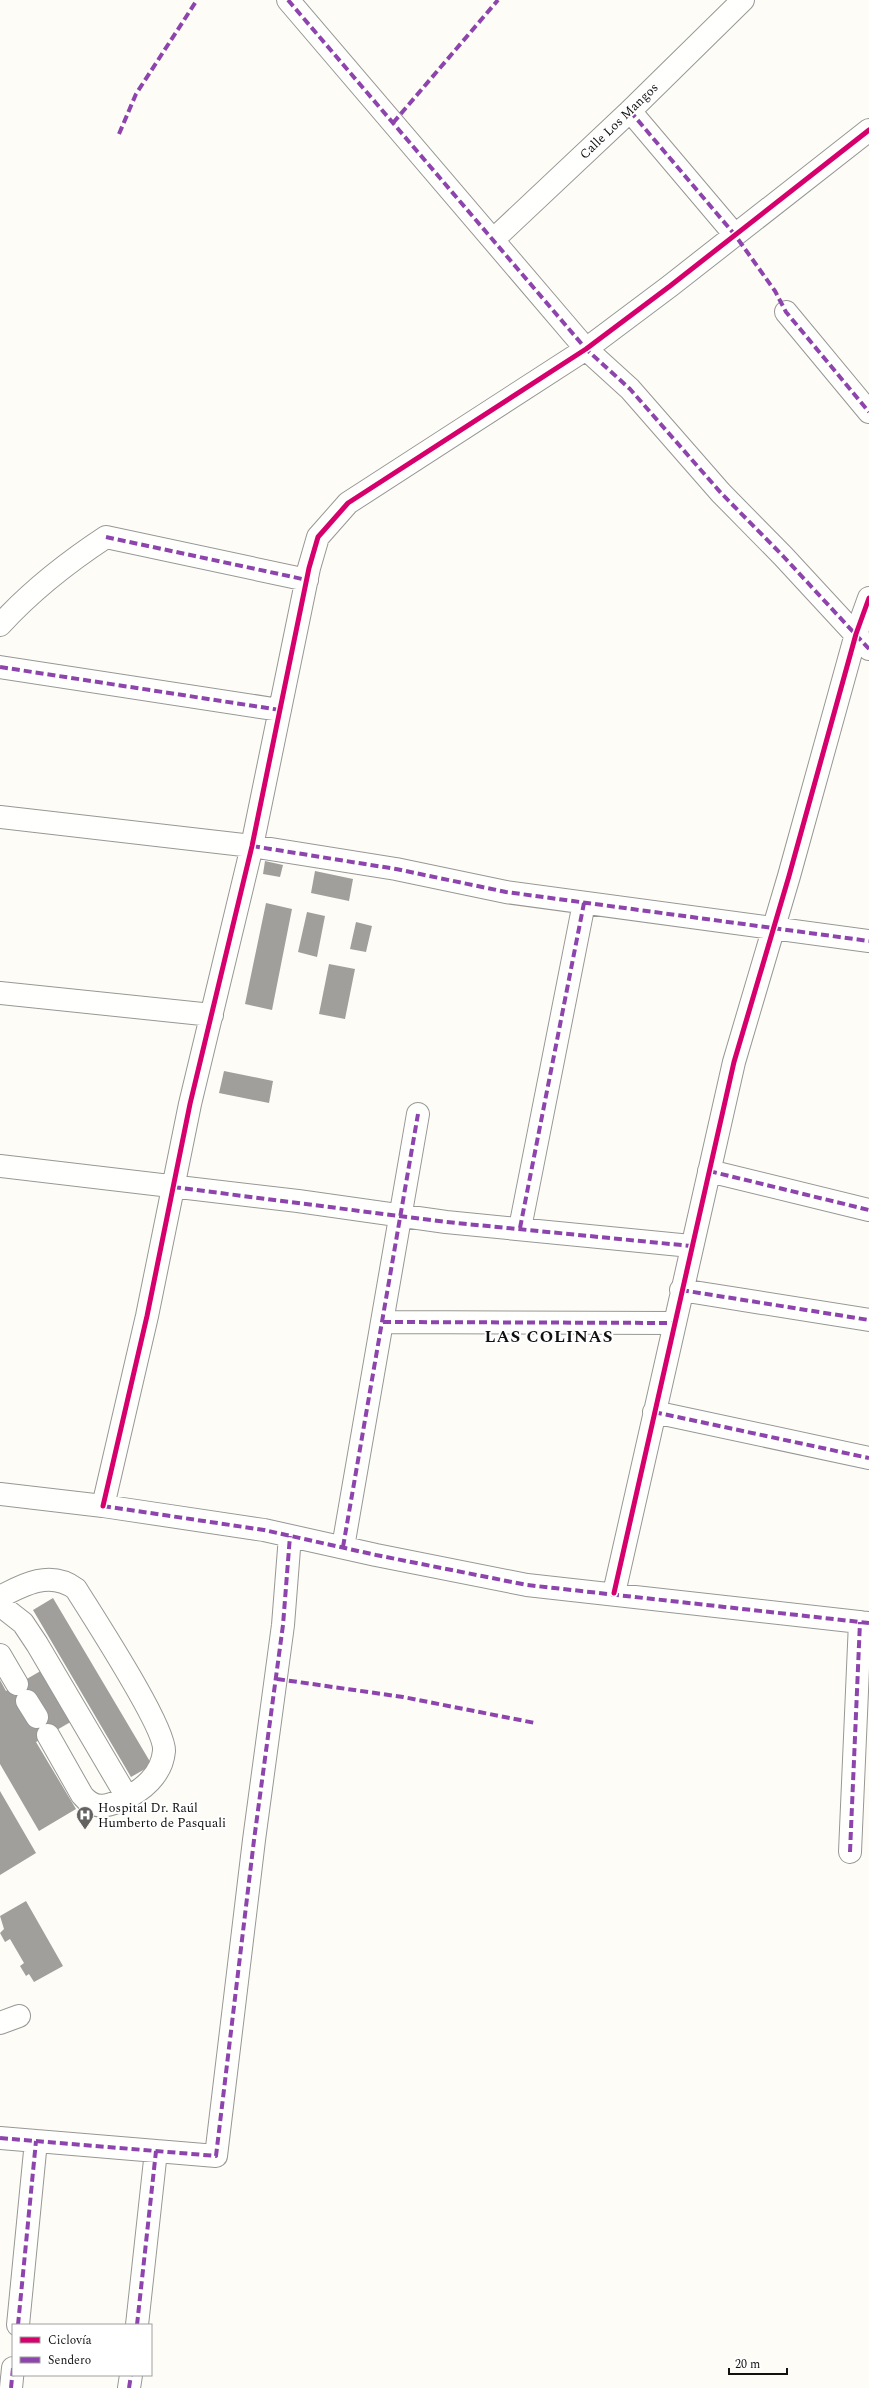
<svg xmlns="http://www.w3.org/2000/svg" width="869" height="2388" font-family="Spectral,serif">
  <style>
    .building { fill: #a19f9c }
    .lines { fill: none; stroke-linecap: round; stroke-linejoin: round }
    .minor-casing { stroke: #979795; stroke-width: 24 }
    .minor { stroke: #fffffe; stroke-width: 22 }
    .quiet { stroke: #8e44ad; stroke-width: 4; stroke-dasharray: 8 4; stroke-linecap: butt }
    .cycleway-casing { stroke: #fff; stroke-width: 8 }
    .cycleway { stroke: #d6006c; stroke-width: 5 }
    .labels { text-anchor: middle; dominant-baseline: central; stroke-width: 4; stroke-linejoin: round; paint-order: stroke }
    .street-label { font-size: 13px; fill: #111; stroke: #fff }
    .poi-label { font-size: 13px; fill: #111; stroke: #fff; text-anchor: start }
    .district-label { font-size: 17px; font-weight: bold; letter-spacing: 1px; fill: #111; stroke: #fff }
  </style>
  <rect width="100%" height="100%" fill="#fdfcf7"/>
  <path class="building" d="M265,861l18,4 -3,12 -17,-3z
    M315,871l38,8 -4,22 -38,-8z
    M266,903l26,6 -20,101 -27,-6z
    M307,912l18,4 -8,41 -19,-5z
    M356,922l16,4 -6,26 -16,-3z
    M329,964l26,5 -10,50 -26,-5z
    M224,1071l49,10 -4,22 -50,-10z
    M53,1598l99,167 -21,12 -98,-167z
    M44,1669l30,51 -38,22 40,67 -37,22 -39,-67v-84l6,11z
    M0,1791l36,62 -36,22z
    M26,1901l37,65 -29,16 -5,-8 -3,2 -6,-10 4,-3 -14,-24 -5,3 -5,-9 4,-4 -4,-13z"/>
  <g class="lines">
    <defs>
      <path id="minor" d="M288,0l298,349 44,40 91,104 62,63 86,93
        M630,111l105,124
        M493,240l137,-129 113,-111
        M786,312l83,100
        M0,625c31,-34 68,-63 106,-88l201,43
        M0,667l280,43
        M0,817l252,29 144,23 110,23 363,49
        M0,993l212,22
        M0,1166l298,35 148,21 245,24
        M709,1171l160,39
        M520,1228l64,-325
        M681,1290l188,30
        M383,1322l290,1
        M654,1412l215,46
        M0,1494l103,12 161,24 112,25 151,30 342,38
        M103,1506l44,-190 43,-212 62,-258 57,-278 9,-31 30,-34 238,-154 84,-63 199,-156
        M343,1547l75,-433
        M614,1593l120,-531 55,-186 67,-242 13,-36
        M0,1597c24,-13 51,-27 76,-8 16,26 90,139 88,162 -2,24 -22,40 -42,49 -16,7 -28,10 -40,-5l-34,-60
        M0,1605l23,18 14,21 90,153
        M0,1655l17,29
        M27,1701l10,16
        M850,1852l10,-230
        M0,2023l19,-7
        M0,2138l216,18 38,-316 29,-215 7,-89
        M18,2325l18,-184
        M137,2325l19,-174
        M11,2388l2,-20
        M129,2388l2,-13"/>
    </defs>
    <use href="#minor" class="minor-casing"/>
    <use href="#minor" class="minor"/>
    <path class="quiet" d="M288,0l298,349 44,40 91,104 62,63 86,93
      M630,111l105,124 40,56 11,21 83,100
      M393,123l105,-123
      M119,134l17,-40 61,-94
      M106,537l201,43
      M0,667l280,43
      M252,846l144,23 110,23 363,49
      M709,1171l160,39
      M173,1187l273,35 245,24
      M520,1228l64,-325
      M681,1290l188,30
      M383,1322l290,1
      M654,1412l215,46
      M103,1506l161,24 112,25 151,30 342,38
      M343,1547l75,-433
      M277,1679l126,18 132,26
      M850,1852l10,-230
      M0,2138l216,18 38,-316 29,-215 7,-89
      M18,2325l18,-184
      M137,2325l19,-174
      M11,2388l2,-20
      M129,2388l2,-13"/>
    <defs>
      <path id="cycleway" d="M103,1506l44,-190 43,-212 62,-258 57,-278 9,-31 30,-34 238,-154 84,-63 199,-156
        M614,1593l120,-531 55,-186 67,-242 13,-36"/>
    </defs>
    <use href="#cycleway" class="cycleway-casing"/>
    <use href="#cycleway" class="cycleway"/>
  </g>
  <defs>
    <symbol id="hospital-pin" viewBox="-11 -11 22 30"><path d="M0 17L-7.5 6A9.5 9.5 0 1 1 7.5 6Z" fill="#646362" stroke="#fff"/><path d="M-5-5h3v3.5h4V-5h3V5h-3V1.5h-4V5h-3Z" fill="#fff"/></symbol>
  </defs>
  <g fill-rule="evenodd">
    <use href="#hospital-pin" x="75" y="1805" width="20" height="27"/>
  </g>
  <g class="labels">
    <g class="street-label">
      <text transform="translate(619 121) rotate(-44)">Calle Los Mangos</text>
    </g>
    <g class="poi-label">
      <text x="98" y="1808">Hospital Dr. Raúl<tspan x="98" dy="15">Humberto de Pasquali</tspan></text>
    </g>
    <g class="district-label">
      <text x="549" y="1337">LAS COLINAS</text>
    </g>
  </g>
  <rect x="12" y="2324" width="140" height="52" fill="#ffffff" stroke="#a0a0a0"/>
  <rect x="20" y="2337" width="20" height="6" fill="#d6006c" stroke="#a0a0a0"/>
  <text x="48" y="2344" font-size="12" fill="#111111">Ciclovía</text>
  <rect x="20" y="2357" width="20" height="6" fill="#8e44ad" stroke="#a0a0a0"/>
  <text x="48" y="2364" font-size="12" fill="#111111">Sendero</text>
  <path d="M729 2368v6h58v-6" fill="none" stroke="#111111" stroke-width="2"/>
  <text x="735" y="2368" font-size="12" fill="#111111" stroke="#ffffff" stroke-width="3" paint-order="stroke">20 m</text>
</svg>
